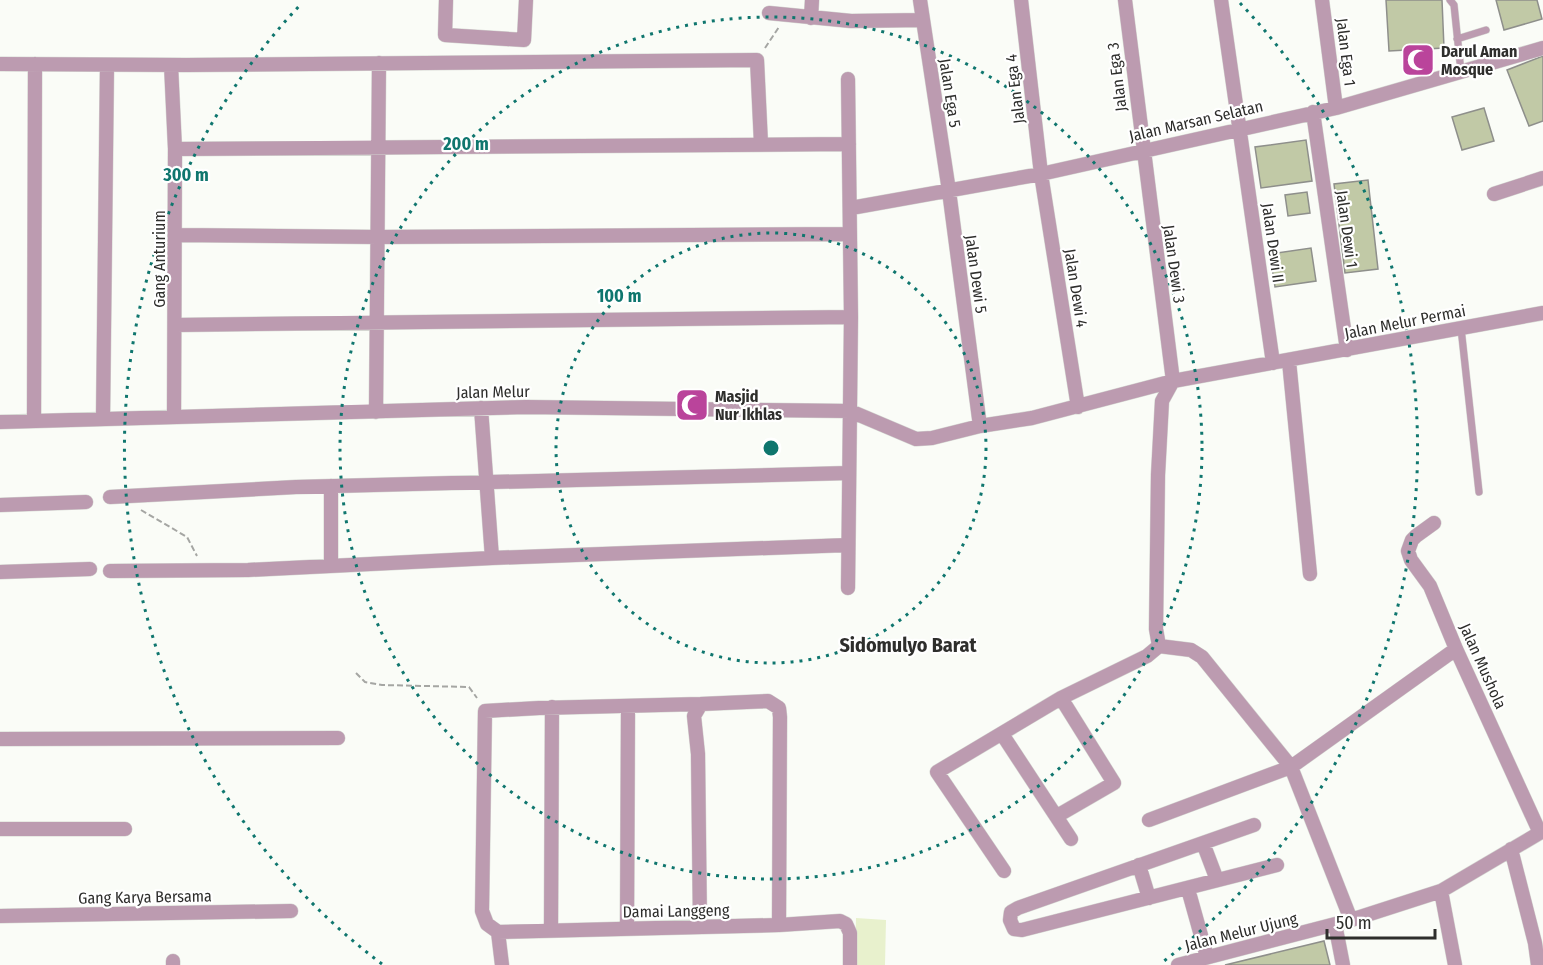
<svg xmlns="http://www.w3.org/2000/svg" width="1543" height="965" font-family="'Fira Sans Condensed',sans-serif">
  <style>
    .green { fill: #e8f1cd }
    .building { fill: #c1c9a6; stroke: #8e8f8b; stroke-width: 1.5 }
    .lines { fill: none; stroke-linecap: round; stroke-linejoin: round }
    .service-casing { stroke: #d5d7d2; stroke-width: 8 }
    .minor-casing { stroke: #d5d7d2; stroke-width: 15 }
    .path { stroke: #a5a6a3; stroke-width: 2; stroke-dasharray: 6 3; stroke-linecap: butt }
    .service { stroke: #bc9bb0; stroke-width: 7 }
    .minor { stroke: #bc9bb0; stroke-width: 14 }
    .ring { fill: none; stroke: #0f766e; stroke-width: 3; stroke-dasharray: 3 6 }
    .labels { text-anchor: middle; dominant-baseline: central; stroke-width: 4.5; stroke-linejoin: round; paint-order: stroke }
    .poi-label { font-size: 16px; font-weight: bold; fill: #2e2e2c; stroke: #fff; text-anchor: start }
    .street-label { font-size: 16px; fill: #2e2e2c; stroke: #fff }
    .quarter-label { font-size: 20px; font-weight: bold; fill: #2e2e2c; stroke: #fff }
    .centre { fill: #0f766e; stroke: #fff; stroke-width: 3 }
    .ring-label { font-size: 18px; text-anchor: middle; font-weight: bold; fill: #0f766e; stroke: #fff; stroke-width: 4.5; stroke-linejoin: round; paint-order: stroke }
  </style>
  <rect width="100%" height="100%" fill="#fafcf7"/>
  <path class="green" d="M856,918l30,2 -1,45h-30z"/>
  <path class="building" d="M1386,0h56l2,48 -55,3z
    M1496,0h41l5,19 -38,11z
    M1543,56v65l-14,5 -22,-56z
    M1484,108l10,33 -32,9 -10,-33z
    M1306,140l6,41 -51,7 -6,-41z
    M1368,180l10,89 -33,4 -11,-89z
    M1307,192l3,21 -22,3 -3,-21z
    M1311,248l5,33 -41,6 -5,-33z
    M1324,941l6,24h-105z"/>
  <g class="lines">
    <defs>
      <path id="service" d="M1450,0l4,5 7,67
        M1457,39l29,-9
        M1461,328l18,164"/>
      <path id="minor" d="M446,0l-1,35 79,5 2,-40
        M920,0l29,191 31,235
        M1021,0l20,174 37,233
        M1125,0l48,381
        M1221,0l52,363
        M1322,0l14,108
        M769,13l82,8 72,-1
        M811,18l1,-18
        M0,64l186,1 571,-5 4,84
        M171,65l4,84 -1,268
        M1313,112l34,238
        M175,149l674,-5
        M1494,194l49,-16
        M851,208l190,-34 295,-66 207,-60
        M176,235l202,2 472,-3
        M176,325l675,-8
        M1289,361l21,213
        M1173,381l-11,20 -4,74 -2,154 3,17 32,4 11,7 89,110 60,153
        M481,408l11,150 356,-13
        M376,412l3,-349
        M103,419l4,-354
        M34,421l1,-357
        M0,422l526,-15 324,4 66,28 16,-1 48,-12 52,-8 141,-37 370,-68
        M331,486v80
        M110,497l186,-10 553,-14
        M0,505l86,-3
        M1434,523l-18,13 -4,4 -4,11 3,9 19,26 26,63 84,184
        M110,571l138,-1 244,-12
        M0,572l90,-3
        M848,588l3,-271 -3,-238
        M701,704l67,-3 11,7 1,9 -1,208
        M1002,734l69,105
        M0,739l338,-1
        M1057,816l57,-33 -53,-85
        M1149,820l142,-53 165,-118
        M1254,825l-236,83 -7,4 -1,8 4,9 8,1 255,-65
        M0,829h125
        M1203,843l14,37
        M1511,849l24,94 3,22
        M1139,865l10,33
        M1004,871l-67,-99 124,-74 86,-42 12,-10
        M1188,889l19,68
        M1441,891l14,74
        M0,916l291,-5
        M1335,924l8,41
        M627,928l1,-221
        M551,930l1,-223
        M498,932l-11,-8 -5,-13 3,-200 54,-3 162,-4 -7,12 4,38 2,172
        M173,965v-4
        M502,965l-4,-33 281,-7 61,-4 6,3 4,9v32
        M1178,965l173,-45 90,-29 102,-60"/>
    </defs>
    <use href="#service" class="service-casing"/>
    <use href="#minor" class="minor-casing"/>
    <path class="path" d="M765,48l14,-21
      M141,510l46,27 10,19
      M356,673l9,9 17,3 87,2 8,11"/>
    <use href="#service" class="service"/>
    <use href="#minor" class="minor"/>
  </g>
  <g class="ring">
    <circle cx="771" cy="448" r="215"/>
    <circle cx="771" cy="448" r="431"/>
    <path d="M382 964A646 646 0 0 1 302 3M1240 3A646 646 0 0 1 1160 964"/>
  </g>
  <defs>
    <symbol id="mosque-square" viewBox="-11 -11 22 22"><rect x="-9" y="-9" width="18" height="18" rx="4" fill="#ba449b" stroke="#fff"/><path d="M3.5-4.9A6 6 0 1 0 3.5 4.9A5 5 0 1 1 3.5-4.9Z" fill="#fff"/></symbol>
  </defs>
  <g fill-rule="evenodd">
    <use href="#mosque-square" x="1399" y="41" width="38" height="38"/>
    <use href="#mosque-square" x="673" y="386" width="38" height="38"/>
  </g>
  <g class="labels">
    <g class="poi-label">
      <text x="1441" y="51">Darul Aman<tspan x="1441" dy="18">Mosque</tspan></text>
      <text x="715" y="396">Masjid<tspan x="715" dy="18">Nur Ikhlas</tspan></text>
    </g>
    <g class="street-label">
      <text transform="translate(1346 52) rotate(83)">Jalan Ega 1</text>
      <text transform="translate(1117 77) rotate(-97)">Jalan Ega 3</text>
      <text transform="translate(1015 89) rotate(-97)">Jalan Ega 4</text>
      <text transform="translate(950 93) rotate(81)">Jalan Ega 5</text>
      <text transform="translate(1196 121) rotate(-13)">Jalan Marsan Selatan</text>
      <text transform="translate(1347 229) rotate(82)">Jalan Dewi 1</text>
      <text transform="translate(1273 243) rotate(82)">Jalan Dewi II</text>
      <text transform="translate(159 259) rotate(-90)">Gang Anturium</text>
      <text transform="translate(1174 264) rotate(82)">Jalan Dewi 3</text>
      <text transform="translate(976 274) rotate(82)">Jalan Dewi 5</text>
      <text transform="translate(1076 288) rotate(81)">Jalan Dewi 4</text>
      <text transform="translate(1405 322) rotate(-11)">Jalan Melur Permai</text>
      <text transform="translate(493 392) rotate(-1)">Jalan Melur</text>
      <text transform="translate(1483 666) rotate(66)">Jalan Mushola</text>
      <text transform="translate(145 897) rotate(-1)">Gang Karya Bersama</text>
      <text transform="translate(676 911) rotate(-1)">Damai Langgeng</text>
      <text transform="translate(1241 932) rotate(-14)">Jalan Melur Ujung</text>
    </g>
    <g class="quarter-label">
      <text x="908" y="645">Sidomulyo Barat</text>
    </g>
  </g>
  <circle cx="771" cy="448" r="9" class="centre"/>
  <g class="ring-label">
    <text x="466" y="150">200 m</text>
    <text x="186" y="181">300 m</text>
    <text x="619" y="302">100 m</text>
  </g>
  <path d="M1327 929v9h108v-9" fill="none" stroke="#2e2e2c" stroke-width="3"/>
  <text x="1336" y="929" font-size="18" fill="#2e2e2c" stroke="#ffffff" stroke-width="4.5" paint-order="stroke">50 m</text>
</svg>
